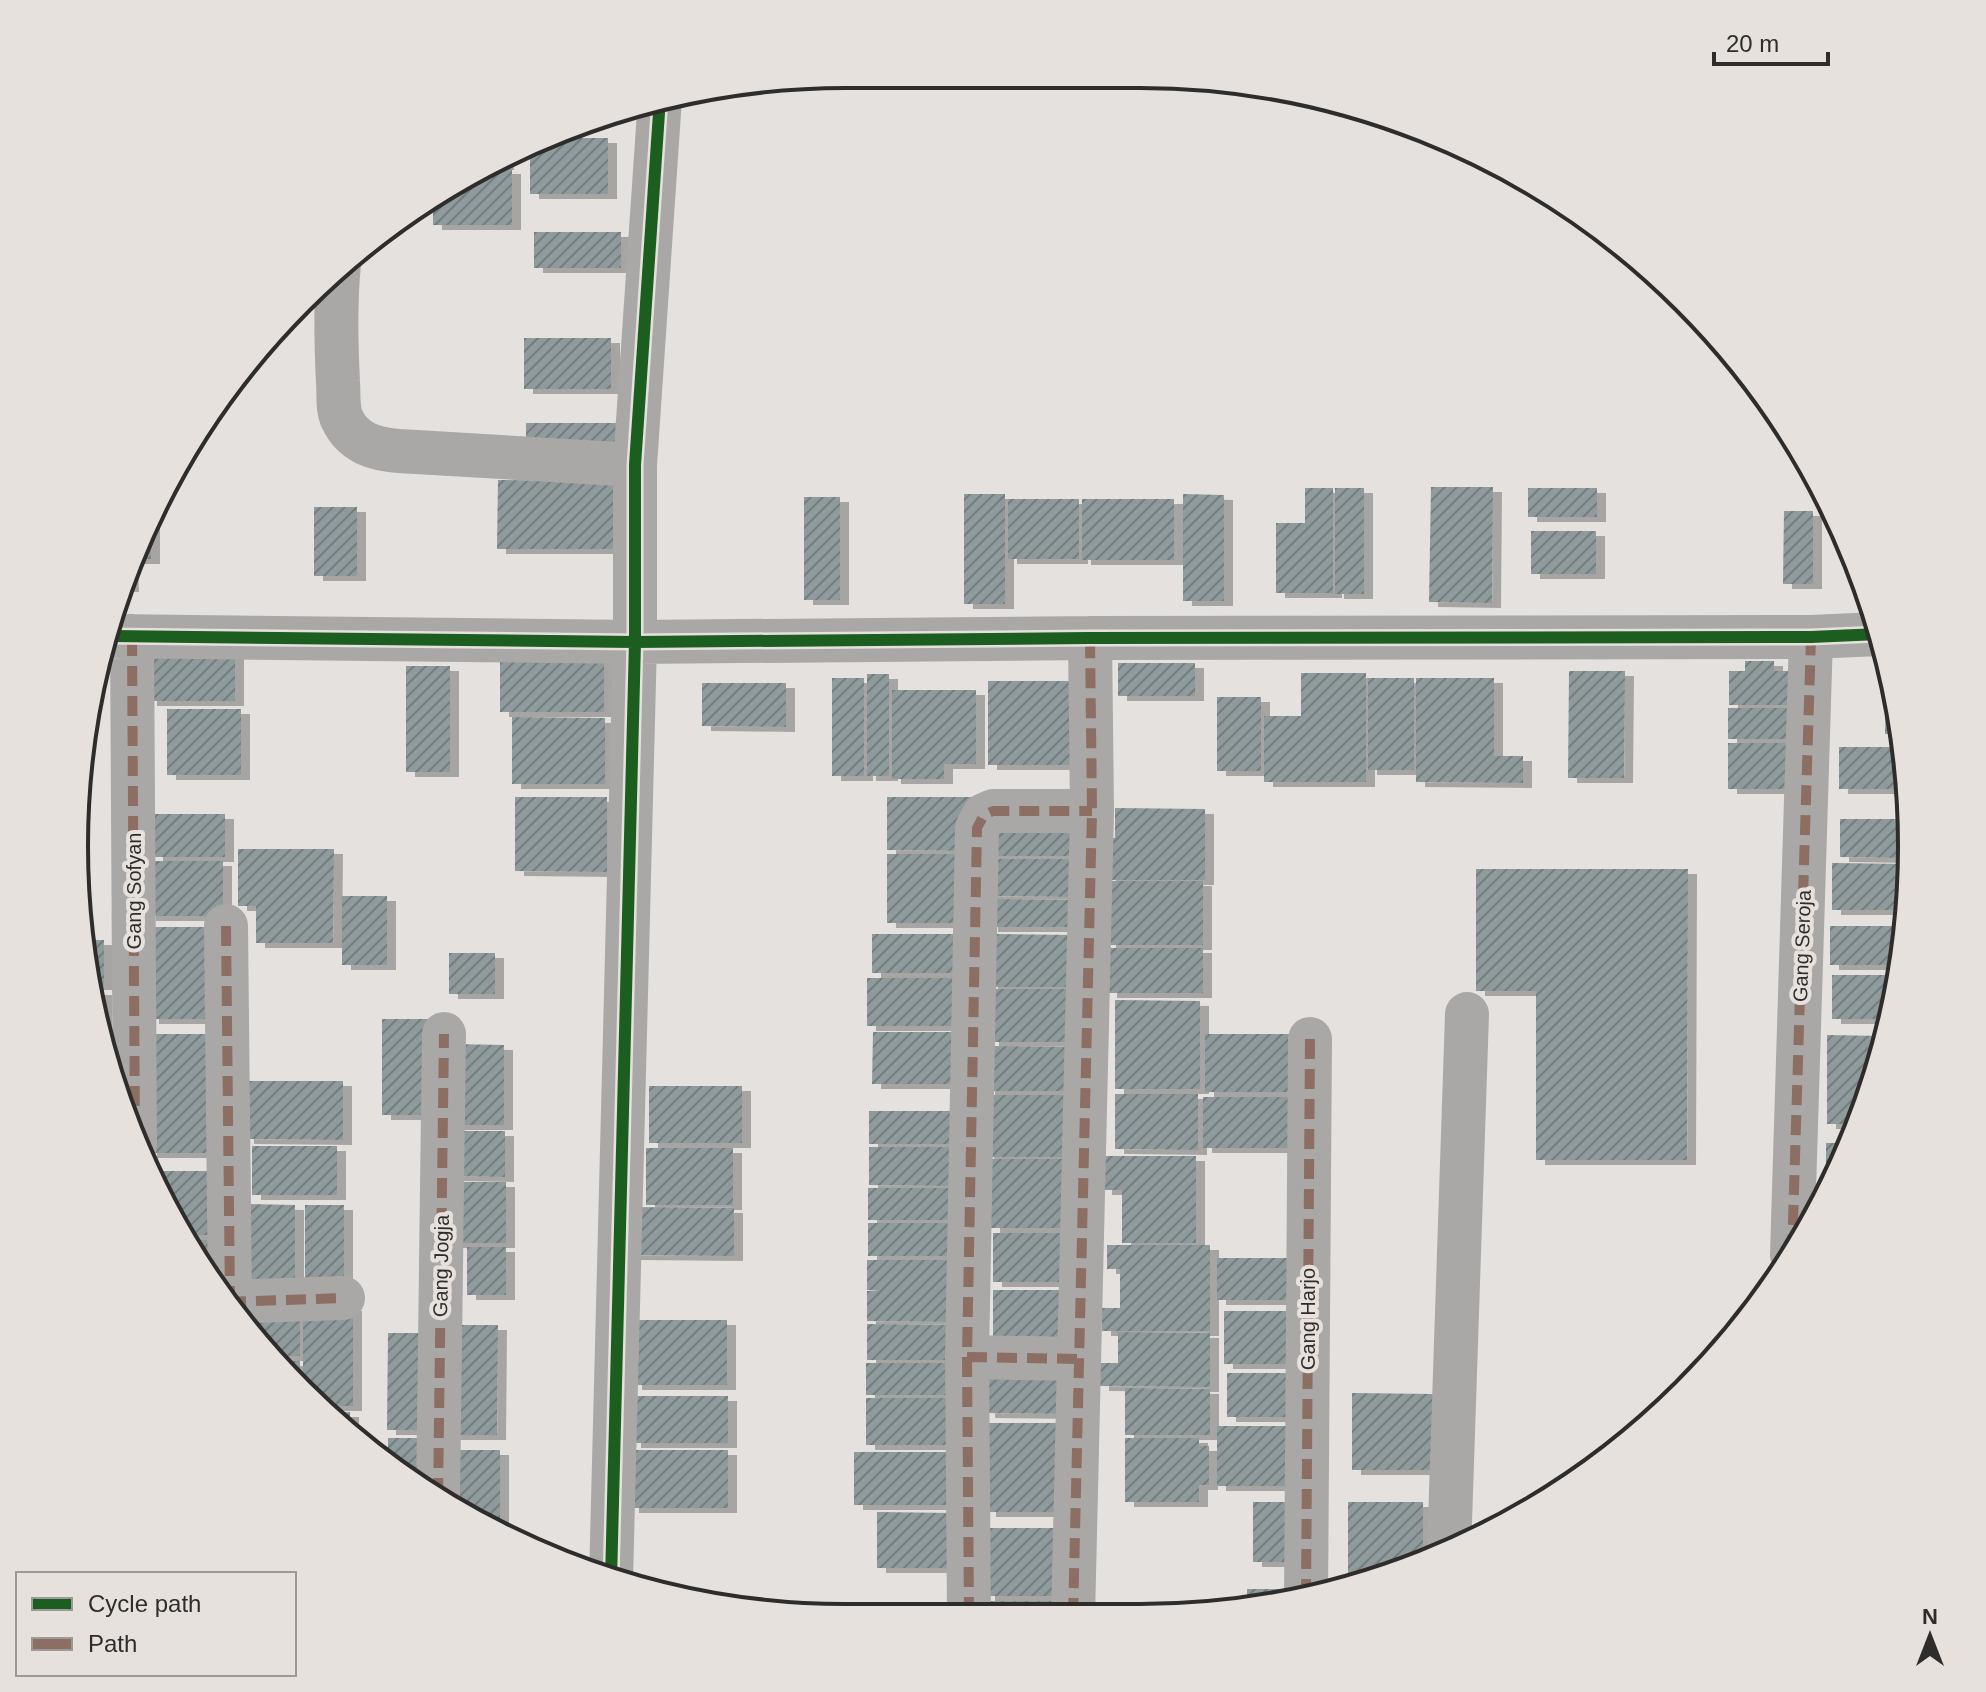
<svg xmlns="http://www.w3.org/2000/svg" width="1986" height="1692" font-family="Helvetica,sans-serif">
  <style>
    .building { fill: url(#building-hatch); filter: url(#shadow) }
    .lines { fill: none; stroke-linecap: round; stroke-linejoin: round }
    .minor { stroke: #a9a8a7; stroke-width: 44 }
    .quiet { stroke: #8d6e63; stroke-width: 10; stroke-dasharray: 20 10; stroke-linecap: butt }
    .cycleway-casing { stroke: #e6e1dd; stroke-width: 17 }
    .cycleway { stroke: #1b5e20; stroke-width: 12 }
    .labels { text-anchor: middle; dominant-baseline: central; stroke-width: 8; stroke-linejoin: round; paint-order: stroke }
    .street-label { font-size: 20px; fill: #2f2d2b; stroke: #e6e1dd }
    .rim { fill: none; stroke: #2f2d2b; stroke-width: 4 }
  </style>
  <defs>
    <pattern id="building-hatch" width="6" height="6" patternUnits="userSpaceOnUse" patternTransform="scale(2)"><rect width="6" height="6" fill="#8e9a9b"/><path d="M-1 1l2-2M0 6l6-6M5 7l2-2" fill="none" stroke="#747e7f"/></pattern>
    <filter id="shadow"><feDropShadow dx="9" dy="5" stdDeviation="0" flood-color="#0004"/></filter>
  </defs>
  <rect width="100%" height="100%" fill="#e4e1df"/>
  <path class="building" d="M545,138h63v56h-78v-50z
    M504,154l1,11h-18z
    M481,169h31v56h-79v-24z
    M534,232h87v36h-87z
    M524,338h87v51h-87z
    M526,423h92v29l-92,-1z
    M498,480l119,1 -1,68h-119z
    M1431,487h62l-1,116 -63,-1z
    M1305,488h28v105h-57v-70h29z
    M1335,488h29v106h-29z
    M1528,488h69v29h-69z
    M964,494h41v110h-41z
    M1183,494l41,1v106h-41z
    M804,497h36v103h-36z
    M1008,499h71v60h-71z
    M1082,499h92v61h-92z
    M314,507h43v69h-43z
    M1784,511h29v73h-30z
    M151,517v42h-21l3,-8z
    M1531,531h65v43h-65z
    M129,563l1,24h-7z
    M148,652h87v49h-87z
    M500,654l104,1v57h-104z
    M1745,661h29v10h19v34h-64v-34h16z
    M1118,663h77v33h-77z
    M406,666h44v106h-44z
    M1569,671h56l-1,107h-56z
    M1886,671h4l7,25 4,38h-16z
    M1301,673h65v109h-102v-66h37z
    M867,674h22v102h-22z
    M832,678h32v98h-32z
    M1368,678h46v92h-46z
    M1416,678h78v78h29v27l-107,-1z
    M988,681h85v84h-85z
    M702,683h84v44l-84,-1z
    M892,690h84v74h-32v15h-52z
    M1217,697h44v74h-44z
    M1728,708h65v31h-65z
    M167,709h74v66h-74z
    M512,717l93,1v66h-93z
    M1728,743h66v46h-66z
    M1839,747h63l4,42h-67z
    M515,797h92v75l-92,-1z
    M887,797h87v54l-87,-1z
    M1115,808l90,1v71h-98v-42h8z
    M154,814h71v43h-71z
    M1840,819h63v39l-63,-1z
    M988,821h93v35h-93z
    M238,849h96l-1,94h-77v-37h-18z
    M887,854h74v69h-74z
    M988,859h93v38l-93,-1z
    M147,861h76v55h-76z
    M1832,863l76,1 -2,46h-74z
    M1476,869h212l-1,291h-151v-169h-60z
    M1107,881h96v64h-96z
    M342,896h45v69h-45z
    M989,899l92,1v27h-92z
    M1830,926h71l-1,39h-70z
    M150,927h71v92h-71z
    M872,934h85v39h-85z
    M989,934l89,1v52h-89z
    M81,940h23v45h-13l-10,-38z
    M1108,948h95v45h-95z
    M449,953h46v41h-46z
    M1832,975h67l-2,22 -7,22h-58z
    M867,978h91l-1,48h-90z
    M990,989h87l-1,53h-86z
    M92,990h11v36h-1z
    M1115,1000l85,1v88h-85z
    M382,1019h56v96h-56z
    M873,1032h86v52h-87z
    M148,1034h73l-1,119h-72z
    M1205,1034h97v58h-97z
    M1827,1035l56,1v7l-25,81h-31z
    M106,1041h7v22h-1z
    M450,1044l54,1v80h-54z
    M986,1046l91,1v44h-91z
    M245,1081h98v59l-98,-1z
    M649,1086h93v57h-93z
    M1115,1094h83v56l-83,-1z
    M986,1095h90v62h-91z
    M1203,1097h97v51h-97z
    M869,1111h81v33h-81z
    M450,1131h55v46l-55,-1z
    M1826,1143h26l-26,50z
    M252,1146h85v49h-85z
    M869,1147h81v39l-81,-1z
    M646,1148h87v57h-87z
    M1103,1156h93v87h-74v-53h-19z
    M991,1159h85v69h-85z
    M161,1171h59v64h-37l-22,-40z
    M451,1182h55v61h-55z
    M868,1188h81v32h-81z
    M247,1204l48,1v78h-48z
    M305,1205h39v79h-39z
    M631,1207l103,1v48l-103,-1z
    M868,1223h81v33h-81z
    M993,1233h79l-1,49h-78z
    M186,1240h34l-6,47 -10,-12z
    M1107,1245h103v86h-108v-23h18v-39h-13z
    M467,1247h39v48h-39z
    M1217,1258h76v42h-76z
    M867,1260h81l6,62 -87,-1v-30l15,-1h-15z
    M993,1290h78v59h-78z
    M303,1305l50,1v100h-34l-16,-11z
    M300,1308v48h-29l-33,-40z
    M1224,1311h68v53h-68z
    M633,1320h94v65h-94z
    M867,1324l86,1v35h-86z
    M451,1325h47l-1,110h-46z
    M1118,1332l92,1v54l-110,-1v-23h18z
    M388,1333h34v97h-35z
    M275,1361h25v30l-20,-23z
    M866,1363h88v32h-88z
    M1227,1373h63l-1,44h-62z
    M986,1378h85v36l-85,-1z
    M1125,1388l85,1v46h-85z
    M1352,1393l81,1v76h-81z
    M632,1396h96v47h-96z
    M866,1398h88v47h-88z
    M326,1412h24v18z
    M988,1423h84v89h-85z
    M1217,1426h80v60h-80z
    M388,1438h34v48l-34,-27z
    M1125,1438h74v8h10v39h-10v17h-74z
    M451,1450h49v83l-40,-19 -9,-6z
    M630,1450h98v58h-98z
    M854,1452h100v53h-100z
    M1253,1502h47v60h-47z
    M1348,1502h75v61l-62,19h-13z
    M877,1512l78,1v55h-78z
    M986,1528h73v68h-73z
    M1247,1589h52l-8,14 -44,4z
    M986,1601h74v17l-74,-1z"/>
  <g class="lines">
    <path class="minor" d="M339,264c-4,39 -3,79 -1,118 1,12 -1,26 4,37 12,25 33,30 57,32l236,14
      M110,636l525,6 455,-4 721,-1 68,-3
      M132,636l3,510
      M226,926l4,376
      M1792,1255l19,-618
      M226,1302l117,-4
      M967,1357l112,2
      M438,1498l6,-464
      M1449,1552l18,-538
      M611,1580l24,-938v-177l25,-367
      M1306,1599l4,-560
      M969,1617l-2,-260 10,-529 7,-13 9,-4h99
      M1073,1618l19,-807 -2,-173"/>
    <path class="quiet" d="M132,636l3,510
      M226,926l4,376
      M1792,1255l19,-618
      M226,1302l117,-4
      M967,1357l112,2
      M438,1498l6,-464
      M1306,1599l4,-560
      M969,1617l-2,-260 10,-529 7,-13 9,-4h99
      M1073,1618l19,-807 -2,-173"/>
    <defs>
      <path id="cycleway" d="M110,636l525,6 455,-4 721,-1 68,-3
        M611,1580l24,-938v-177l25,-367"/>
    </defs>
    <use href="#cycleway" class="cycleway-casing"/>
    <use href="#cycleway" class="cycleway"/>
  </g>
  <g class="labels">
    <g class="street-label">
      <text transform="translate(134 891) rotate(-90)">Gang Sofyan</text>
      <text transform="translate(1802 946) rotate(-88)">Gang Seroja</text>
      <text transform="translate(441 1266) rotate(-89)">Gang Jogja</text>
      <text transform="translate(1308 1319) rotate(-90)">Gang Harjo</text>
    </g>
  </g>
  <path d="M0 0H1986V1692H0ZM846 88H1140A758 758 0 0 1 1898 846V846A758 758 0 0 1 1140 1604H846A758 758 0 0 1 88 846V846A758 758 0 0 1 846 88Z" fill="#e6e1dd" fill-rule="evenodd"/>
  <path class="rim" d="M846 88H1140A758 758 0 0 1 1898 846V846A758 758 0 0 1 1140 1604H846A758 758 0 0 1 88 846V846A758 758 0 0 1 846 88Z"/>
  <rect x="16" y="1572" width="280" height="104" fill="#e6e1dd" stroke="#9d9996" stroke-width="2"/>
  <rect x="32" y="1598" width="40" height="12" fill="#1b5e20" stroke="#9d9996" stroke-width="2"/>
  <text x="88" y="1612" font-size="24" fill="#2f2d2b">Cycle path</text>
  <rect x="32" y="1638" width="40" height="12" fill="#8d6e63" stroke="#9d9996" stroke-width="2"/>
  <text x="88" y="1652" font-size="24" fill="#2f2d2b">Path</text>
  <g transform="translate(1930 1636)" stroke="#e6e1dd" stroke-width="6" paint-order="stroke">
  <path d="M0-6L14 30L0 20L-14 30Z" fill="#2f2d2b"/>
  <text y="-12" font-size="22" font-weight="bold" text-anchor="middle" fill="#2f2d2b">N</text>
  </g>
  <path d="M1714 52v12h114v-12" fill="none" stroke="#2f2d2b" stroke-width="4"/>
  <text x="1726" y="52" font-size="24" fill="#2f2d2b" stroke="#e6e1dd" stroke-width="6" paint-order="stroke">20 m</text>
</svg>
